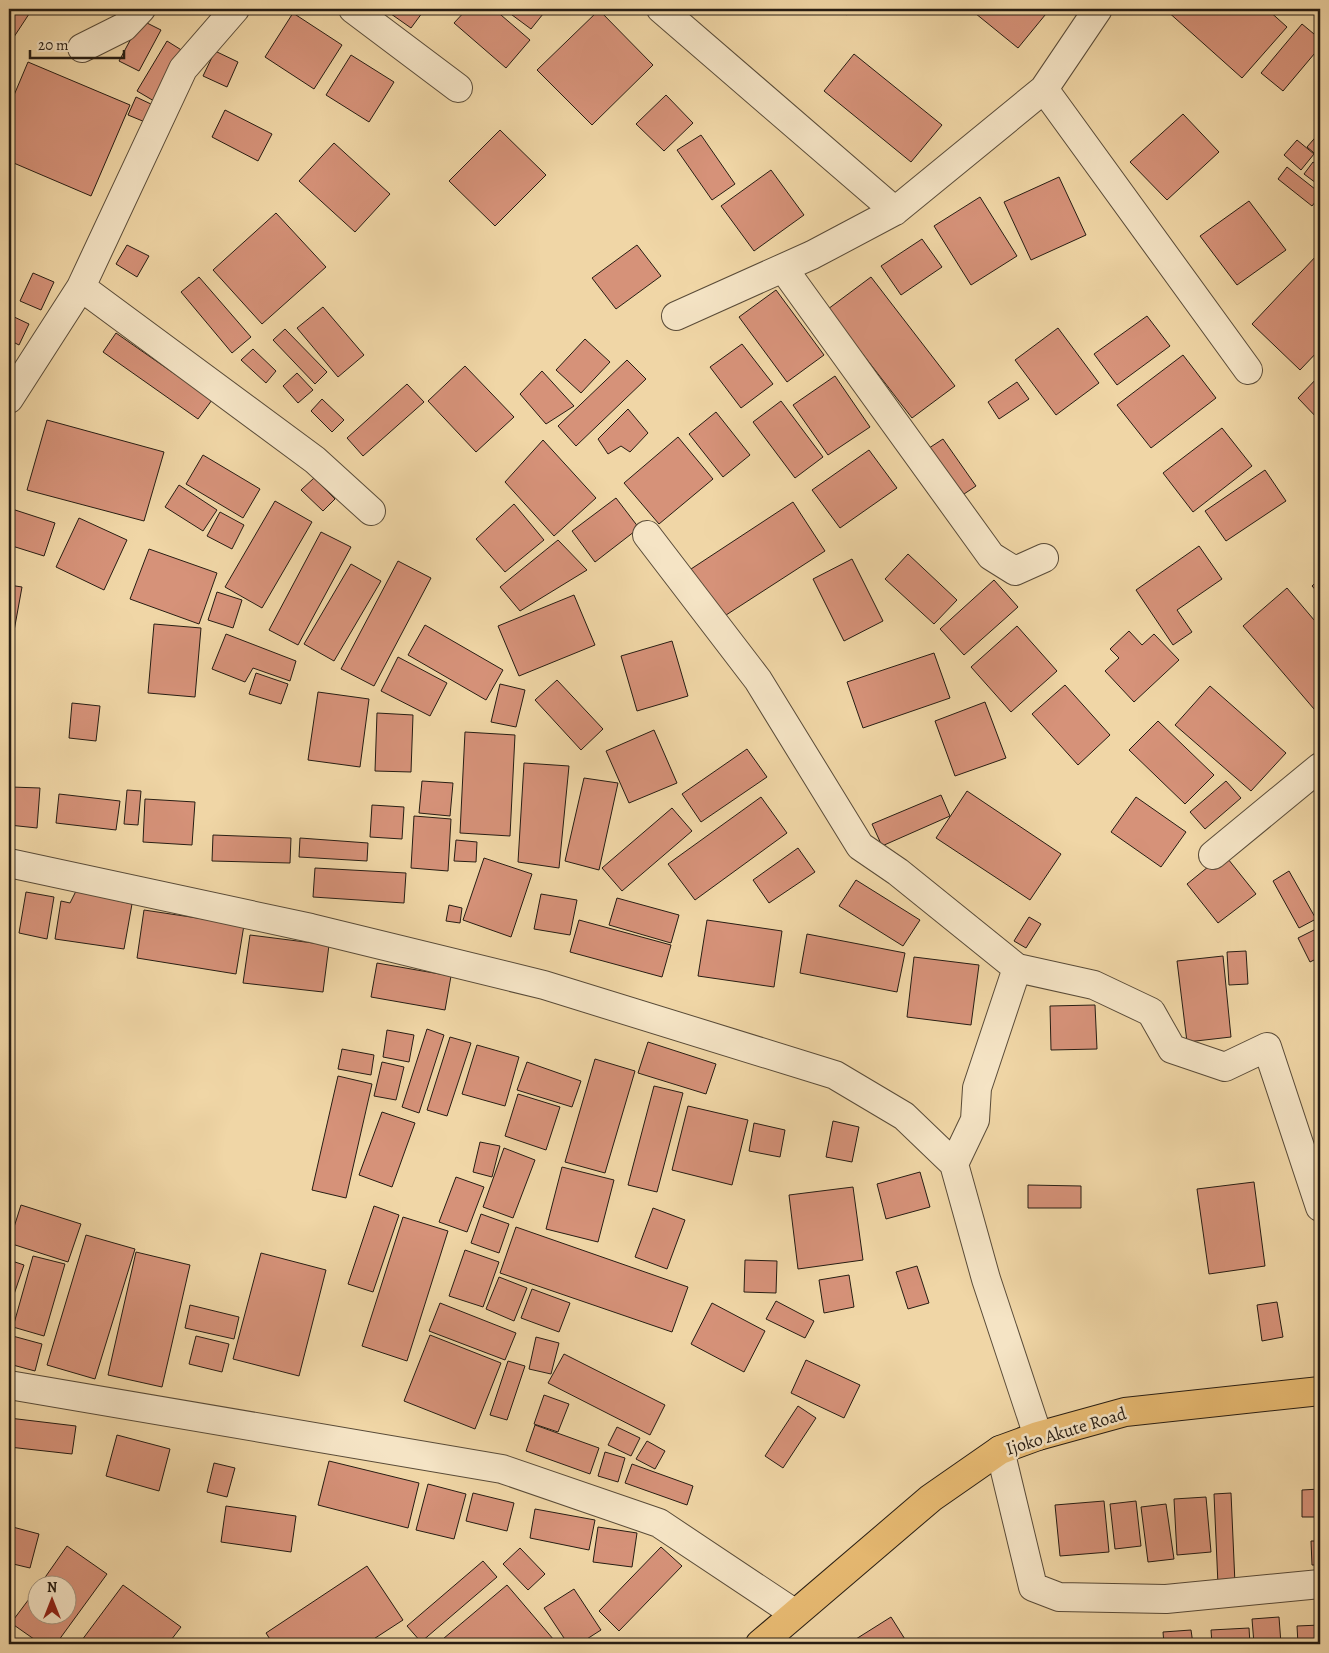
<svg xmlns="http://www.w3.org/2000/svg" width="1329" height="1653" font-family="Alegreya,serif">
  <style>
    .building { fill: #d69279; stroke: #271d13 }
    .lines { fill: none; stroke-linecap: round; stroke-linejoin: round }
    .minor-casing { stroke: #594b38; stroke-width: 30 }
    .major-casing { stroke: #271d13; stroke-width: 30 }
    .minor { stroke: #f5e4c5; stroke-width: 28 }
    .major { stroke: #e8bb73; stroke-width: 28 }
    .labels { text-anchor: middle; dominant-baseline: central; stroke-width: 5; stroke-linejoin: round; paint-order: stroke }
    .street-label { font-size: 18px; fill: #271d13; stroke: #f5e4c5 }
  </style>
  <rect width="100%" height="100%" fill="#f0d6a6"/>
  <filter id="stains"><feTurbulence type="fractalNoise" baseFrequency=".004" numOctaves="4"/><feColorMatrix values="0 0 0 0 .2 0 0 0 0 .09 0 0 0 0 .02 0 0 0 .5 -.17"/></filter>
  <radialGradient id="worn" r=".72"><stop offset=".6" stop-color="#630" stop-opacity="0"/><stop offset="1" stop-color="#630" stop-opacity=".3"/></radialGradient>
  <path class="building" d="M9,9h12l8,5 -19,29z
    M384,9h41l-14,19z
    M467,9h27l36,31 -24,28 -52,-45z
    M504,9h43l-16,20z
    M840,9h12l-5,6z
    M970,9h80l-32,39z
    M1168,9h99l20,18 -45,51 -76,-68z
    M599,10l54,55 -61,60 -55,-55z
    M293,13l49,32 -28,44 -49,-32z
    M141,20l20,10 -22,41 -20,-10z
    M1302,24l18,15v8l-37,44 -22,-18z
    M167,41l16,10 -29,50 -17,-10z
    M215,51l23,11 -11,25 -24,-11z
    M854,54l88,71 -31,37 -87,-71z
    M351,55l43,27 -25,40 -43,-27z
    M28,62l102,43 -39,91 -82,-35v-54z
    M666,95l27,28 -29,28 -28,-27z
    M136,97l17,8 -8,17 -17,-7z
    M225,110l47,24 -14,27 -46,-24z
    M1183,114l36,38 -52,48 -37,-38z
    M500,130l46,45 -51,51 -46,-45z
    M1320,132v26l-13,-11z
    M701,135l34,49 -23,16 -35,-50z
    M1297,140l17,14 -13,16 -17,-15z
    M334,143l56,51 -35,38 -56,-51z
    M1313,162l7,5v19l-16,-12z
    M1287,167l33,26v3l-8,10 -34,-27z
    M771,170l33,45 -50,36 -33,-45z
    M1059,177l27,58 -55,25 -27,-58z
    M980,197l37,59 -46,29 -37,-59z
    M1249,201l37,49 -49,35 -37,-49z
    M276,213l50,54 -64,57 -49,-54z
    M922,239l20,28 -41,28 -20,-29z
    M127,245l22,11 -12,21 -21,-13z
    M637,245l24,31 -45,33 -24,-31z
    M1318,254l2,2v93l-20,21 -48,-46z
    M33,273l21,9 -13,28 -21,-9z
    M199,277l52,60 -19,16 -51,-61z
    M871,277l84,109 -43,32 -84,-109z
    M776,290l48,65 -37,27 -48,-65z
    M323,307l41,48 -26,22 -41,-49z
    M10,315l19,9 -10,21 -10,-5z
    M1147,316l23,30 -53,39 -23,-31z
    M1058,328l41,55 -43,32 -41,-55z
    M285,329l42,43 -12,12 -42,-44z
    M116,333l96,67 -14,19 -95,-67z
    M585,339l25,23 -29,31 -25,-23z
    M742,344l31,40 -32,24 -31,-41z
    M253,349l23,22 -10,12 -25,-23z
    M1183,355l33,43 -65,50 -34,-43z
    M627,360l19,19 -70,67 -18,-20z
    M465,366l49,51 -38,35 -48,-51z
    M542,371l32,35 -28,18 -26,-30z
    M297,373l16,17 -15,13 -15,-17z
    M1320,375v46l-22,-23z
    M835,376l35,51 -42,28 -35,-50z
    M1017,382l12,17 -30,20 -11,-17z
    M407,384l17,18 -61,54 -16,-18z
    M322,399l22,21 -12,12 -21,-21z
    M781,401l42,56 -28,21 -42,-56z
    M628,409l20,24 -18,19 -9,-6 -13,8 -10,-15z
    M716,412l34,43 -27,22 -34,-43z
    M47,420l117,32 -20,69 -117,-31z
    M1222,428l30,38 -59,46 -30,-39z
    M678,437l35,42 -54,45 -35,-41z
    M943,439l33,47 -18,12 -32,-48z
    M543,440l53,58 -42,38 -49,-54z
    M869,450l28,38 -57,40 -28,-38z
    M203,455l57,34 -17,29 -57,-34z
    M1265,470l21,31 -60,40 -21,-30z
    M314,478l21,21 -12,12 -22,-21z
    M179,485l38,25 -14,21 -38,-24z
    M616,498l23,30 -44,34 -23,-31z
    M275,501l37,21 -50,86 -37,-21z
    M793,502l32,49 -102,66 -32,-48z
    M514,504l30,36 -39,32 -29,-33z
    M9,508l46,15 -11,33 -35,-11z
    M220,512l24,13 -12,24 -25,-13z
    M79,518l48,22 -23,50 -48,-23z
    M321,532l30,15 -53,98 -29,-15z
    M558,540l29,30 -67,41 -20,-24z
    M1199,546l23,33 -45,31 15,22 -19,13 -37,-55z
    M149,549l68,24 -18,51 -69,-25z
    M908,554l49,46 -23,24 -49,-45z
    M852,559l31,62 -39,20 -31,-62z
    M398,561l33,17 -57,108 -33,-17z
    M351,564l30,17 -47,80 -30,-17z
    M1320,578v17l-8,-9z
    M994,580l24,27 -54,48 -24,-26z
    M9,585l13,2 -12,66h-1z
    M1287,588l33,39v89l-77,-90z
    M217,592l25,8 -9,28 -25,-8z
    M574,595l21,50 -76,31 -21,-50z
    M154,624l47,4 -6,69 -47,-4z
    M425,625l78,45 -17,30 -78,-45z
    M1017,626l40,45 -46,41 -40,-45z
    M1129,631l13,14 12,-11 25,26 -45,42 -29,-31 14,-13 -9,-9z
    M226,634l70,27 -6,20 -37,-13 -8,14 -33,-13z
    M672,641l16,55 -51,15 -16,-55z
    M934,653l16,45 -87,30 -16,-46z
    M398,657l49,26 -17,33 -49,-25z
    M256,673l32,11 -7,20 -32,-10z
    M557,680l46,49 -22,21 -46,-50z
    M500,684l25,6 -9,37 -25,-5z
    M1065,685l45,50 -32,30 -46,-51z
    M1210,686l76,67 -35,38 -76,-66z
    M318,692l51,7 -9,68 -52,-7z
    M985,702l21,56 -51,18 -20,-55z
    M72,703l28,3 -4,35 -27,-3z
    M377,713l36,2 -2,57 -36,-1z
    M1158,721l56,54 -29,29 -56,-54z
    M654,730l23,53 -48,20 -23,-52z
    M465,732l50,3 -5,101 -50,-3z
    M747,749l20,28 -66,45 -19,-28z
    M524,763l45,3 -10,102 -41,-6z
    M584,778l34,5 -19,87 -34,-9z
    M422,781l31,2 -3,33 -31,-3z
    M1226,781l15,17 -36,31 -15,-17z
    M11,787l29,1 -3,40 -28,-3v-27z
    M127,790l14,1 -3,34 -14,-1z
    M967,791l94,63 -31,46 -94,-62z
    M59,794l61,7 -4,29 -60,-7z
    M941,795l9,21 -68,30 -10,-22z
    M761,797l26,36 -92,67 -27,-36z
    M1136,797l50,35 -25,35 -50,-35z
    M145,799l50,3 -3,43 -49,-3z
    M372,805l32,2 -2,32 -32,-2z
    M672,808l20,23 -70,60 -20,-23z
    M414,816l37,3 -3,52 -37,-3z
    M213,835l78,3 -1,25 -78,-2z
    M300,838l68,5 -1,18 -68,-4z
    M456,840l21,2 -1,20 -22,-1z
    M798,848l17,24 -46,31 -16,-23z
    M1224,854l32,40 -38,29 -31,-39z
    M484,858l48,16 -21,63 -48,-17z
    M315,868l91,5 -2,30 -91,-6z
    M1289,871l27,48 -17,9 -26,-47z
    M856,880l64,40 -17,26 -64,-40z
    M76,891l56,13 -8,45 -69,-10 6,-38 9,2z
    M26,892l28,5 -7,42 -28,-6z
    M541,894l36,6 -7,35 -36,-6z
    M617,898l62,17 -8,28 -62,-18z
    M449,905l13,3 -2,15 -14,-2z
    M144,910l100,15 -8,49 -99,-16z
    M1029,917l12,7 -15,24 -12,-7z
    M579,920l92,25 -9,32 -92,-25z
    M707,920l75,11 -8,56 -76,-11z
    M1320,927v30l-10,5 -12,-24z
    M807,934l98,19 -8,39 -97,-19z
    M250,935l79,10 -6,47 -80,-9z
    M1246,951l2,33 -19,1 -2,-33z
    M1223,956l8,81 -44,5 -10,-81z
    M914,957l65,8 -8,60 -64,-8z
    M377,963l74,13 -6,34 -74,-13z
    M1095,1005l2,44 -46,1 -1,-44z
    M427,1029l17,6 -25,78 -17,-6z
    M387,1030l27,5 -5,27 -26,-5z
    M450,1037l21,6 -24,73 -20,-6z
    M648,1042l68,22 -10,30 -68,-21z
    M477,1045l42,12 -14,49 -43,-12z
    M342,1049l32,6 -3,20 -33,-6z
    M595,1059l40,12 -30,102 -40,-11z
    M382,1062l22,5 -8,33 -22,-4z
    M527,1062l54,19 -9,26 -55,-17z
    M338,1076l34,8 -26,114 -34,-8z
    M654,1086l29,7 -26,99 -29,-7z
    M518,1094l42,13 -14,43 -41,-14z
    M688,1106l60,14 -16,65 -60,-15z
    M382,1112l33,11 -23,64 -33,-12z
    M833,1121l26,6 -7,35 -26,-5z
    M754,1123l31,7 -5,27 -31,-6z
    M480,1142l20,4 -8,31 -19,-5z
    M504,1148l31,12 -22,58 -30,-11z
    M562,1167l52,13 -16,62 -52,-13z
    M920,1172l10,35 -44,12 -9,-35z
    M456,1177l28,10 -17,45 -28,-10z
    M1254,1182l11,84 -56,8 -12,-85z
    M1028,1185l53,1v22h-53z
    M853,1187l10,73 -65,9 -9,-74z
    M21,1205l60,19 -13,38 -59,-19z
    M374,1206l25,9 -26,77 -25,-8z
    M653,1208l32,12 -18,49 -32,-12z
    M481,1214l28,10 -10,29 -28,-10z
    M403,1217l45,14 -41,130 -45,-15z
    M516,1227l172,60 -16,45 -172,-59z
    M86,1235l49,14 -40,130 -48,-14z
    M465,1250l34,12 -16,45 -34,-11z
    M136,1252l54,13 -28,122 -54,-12z
    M261,1253l65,17 -27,106 -66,-17z
    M33,1256l32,8 -21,72 -31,-9z
    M9,1260l15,5 -15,44z
    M745,1260l32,1 -1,32 -32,-1z
    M917,1266l12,37 -21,6 -12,-37z
    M849,1275l5,32 -30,6 -5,-33z
    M499,1277l28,11 -13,33 -28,-12z
    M532,1289l38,14 -11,29 -38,-14z
    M776,1301l38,20 -9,17 -39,-19z
    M1277,1302l6,35 -21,4 -5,-36z
    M440,1303l76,30 -11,27 -76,-29z
    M712,1303l53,28 -21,41 -53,-28z
    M190,1305l49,12 -5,22 -49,-11z
    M9,1335l33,9 -7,27 -26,-7z
    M430,1335l71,28 -26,66 -71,-28z
    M196,1336l33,8 -7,28 -33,-8z
    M536,1337l23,6 -8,31 -22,-5z
    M564,1354l101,51 -15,30 -102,-52z
    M806,1360l54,25 -16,33 -53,-25z
    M508,1361l17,5 -18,54 -17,-5z
    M544,1395l25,9 -11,28 -24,-8z
    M798,1406l18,12 -33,50 -18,-12z
    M9,1418l67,8 -4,28 -63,-7z
    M535,1425l64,23 -9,26 -64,-23z
    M617,1427l23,11 -9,18 -23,-11z
    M117,1435l53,14 -11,42 -53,-15z
    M647,1441l18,10 -10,18 -19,-10z
    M605,1452l20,6 -7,24 -20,-6z
    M329,1461l90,22 -11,45 -90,-23z
    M214,1463l21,5 -8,29 -20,-5z
    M632,1464l61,22 -6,19 -62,-22z
    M428,1484l38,10 -12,45 -38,-9z
    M1320,1489v28h-18v-27z
    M473,1493l41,10 -7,28 -41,-10z
    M1231,1493l4,91 -17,1 -4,-91z
    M1206,1497l5,55 -34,3 -3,-56z
    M1104,1501l5,51 -49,4 -5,-51z
    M1136,1501l5,45 -26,3 -5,-45z
    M1166,1504l8,55 -26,3 -7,-55z
    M226,1506l70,10 -5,36 -70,-10z
    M535,1509l60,11 -6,30 -59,-12z
    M9,1526l30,8 -9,34 -21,-5z
    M598,1527l39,6 -5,34 -39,-5z
    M1311,1541h9v24h-8z
    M67,1546l40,28 -51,70h-15l-30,-21 27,-36v29h30v-30h-29z
    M661,1547l21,19 -63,65 -20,-20z
    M520,1548l25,26 -17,16 -25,-26z
    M483,1561l14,16 -76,65 -14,-16z
    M367,1566l36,54 -37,24h-93l-7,-11z
    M123,1585l58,42 -13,17h-89z
    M507,1585l47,55 -5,4h-112z
    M574,1589l27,41 -22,14h-11l-24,-36z
    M891,1617l17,27h-48l-4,-5z
    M1279,1617l2,27h-27l-2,-25z
    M1320,1625v19h-22l-1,-18z
    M1249,1628l1,16h-38l-1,-14z
    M1191,1630l2,14h-29l-1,-12z
    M9,1637l12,7h-12z"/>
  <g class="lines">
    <defs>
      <path id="minor" d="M353,9l105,79
        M661,9l234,202
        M82,48l42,-21 17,-18
        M1044,89l204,281
        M783,268l208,288 24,15 29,-13
        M81,287l234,173 56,51
        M676,316l136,-61 83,-44 149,-122 54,-80
        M9,399l72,-112 102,-218 52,-60
        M647,535l111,145 102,166 38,26 119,96 -40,120 -2,32 -21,44
        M1213,855l107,-88
        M9,863l302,65 233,57 291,90 69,41 50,48 32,115 52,157
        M1017,968l77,17 57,27 21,37 53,18 42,-20 53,160
        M9,1385l493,84 157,54 135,90
        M1000,1450l33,137 26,10 107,2 154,-15"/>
      <path id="major" d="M760,1644l171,-146 69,-48 38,-14 87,-24 195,-21"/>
    </defs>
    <use href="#minor" class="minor-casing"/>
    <use href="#major" class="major-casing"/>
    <use href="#minor" class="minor"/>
    <use href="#major" class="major"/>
  </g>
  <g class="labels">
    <g class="street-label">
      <text transform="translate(1066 1431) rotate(-17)">Ijoko Akute Road</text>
    </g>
  </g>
  <rect width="1329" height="1653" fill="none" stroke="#f0d6a6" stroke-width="30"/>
  <rect x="10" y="10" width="1309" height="1633" fill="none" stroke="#271d13" stroke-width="2.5"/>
  <rect x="15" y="15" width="1299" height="1623" fill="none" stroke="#271d13"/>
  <g transform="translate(52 1600)"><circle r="24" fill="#f5e4c5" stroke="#a3947e"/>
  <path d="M0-4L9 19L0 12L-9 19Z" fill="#8f2418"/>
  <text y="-8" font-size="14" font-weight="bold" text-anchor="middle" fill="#271d13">N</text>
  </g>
  <path d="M30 50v8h94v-8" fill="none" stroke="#271d13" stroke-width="2.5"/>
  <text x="38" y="50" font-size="15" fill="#271d13" stroke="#f5e4c5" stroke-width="4" paint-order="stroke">20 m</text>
  <rect width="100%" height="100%" filter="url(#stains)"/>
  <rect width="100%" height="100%" fill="url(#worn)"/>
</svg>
